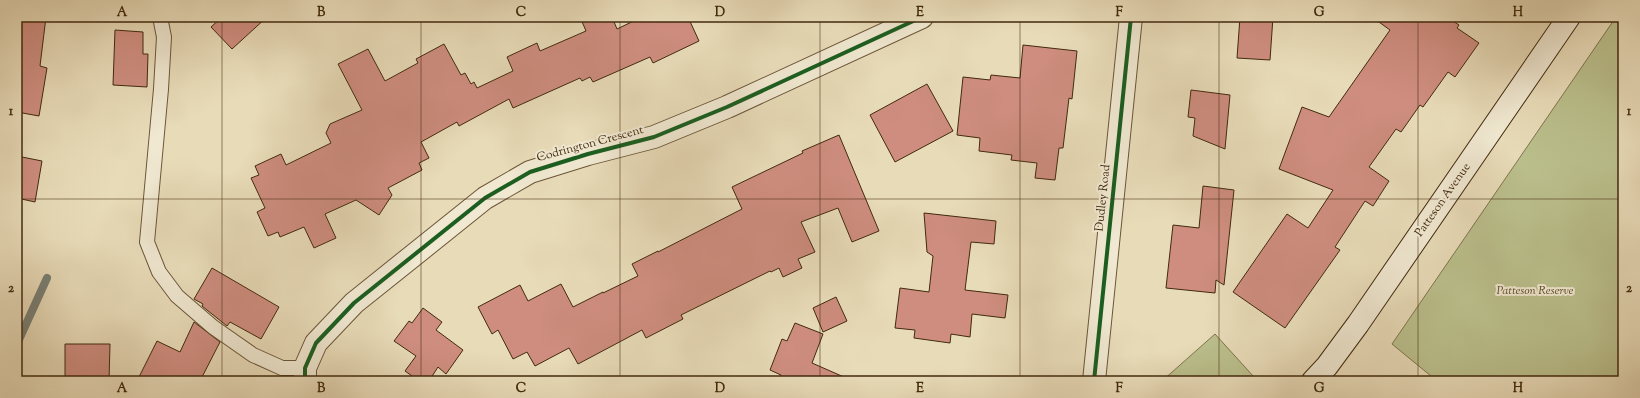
<svg xmlns="http://www.w3.org/2000/svg" width="1640" height="398" font-family="'Sorts Mill Goudy',serif">
  <style>
    .green { fill: #babf8c; stroke: #7e744d }
    .lines { fill: none; stroke-linecap: round; stroke-linejoin: round }
    .stream { stroke: #787f75; stroke-width: 8 }
    .building { fill: #ce8d7f; stroke: #412a0e }
    .service-casing { stroke: #6b5638; stroke-width: 16 }
    .minor-casing { stroke: #6b5638; stroke-width: 24 }
    .secondary-casing { stroke: #412a0e; stroke-width: 24 }
    .service { stroke: #f0e8d1; stroke-width: 14 }
    .minor { stroke: #f0e8d1; stroke-width: 22 }
    .secondary { stroke: #f0e8d1; stroke-width: 22 }
    .cycleway-casing { stroke: #f0e8d1; stroke-width: 6 }
    .cycleway { stroke: #1b5e20; stroke-width: 4 }
    .grid { fill: none; stroke: #412a0e; stroke-width: 1; stroke-opacity: 0.55 }
    .labels { text-anchor: middle; dominant-baseline: central; stroke-width: 4; stroke-linejoin: round; paint-order: stroke }
    .street-label { font-size: 12px; fill: #412a0e; stroke: #f0e8d1 }
    .park-label { font-size: 12px; font-style: italic; fill: #594827; stroke: #f0e8d1 }
    .neatline { fill: none; stroke: #412a0e; stroke-width: 1.5 }
    .grid-label { font-size: 13px; text-anchor: middle; font-weight: bold; fill: #412a0e }
  </style>
  <rect width="100%" height="100%" fill="#e8dbb8"/>
  <filter id="stains"><feTurbulence type="fractalNoise" baseFrequency=".005" numOctaves="4"/><feColorMatrix values="0 0 0 0 .2 0 0 0 0 .09 0 0 0 0 .02 0 0 0 .5 -.17"/></filter>
  <radialGradient id="worn" r=".72"><stop offset=".6" stop-color="#630" stop-opacity="0"/><stop offset="1" stop-color="#630" stop-opacity=".3"/></radialGradient>
  <path class="green" d="M1616,17h7v364h-186l-45,-37z
    M1215,334l39,43 -4,4h-88z"/>
  <g class="lines">
    <path class="stream" d="M17,344l30,-66"/>
  </g>
  <path class="building" d="M17,17h29l-6,49 7,2 -8,48 -22,-4z
    M222,17h45l-35,32 -21,-22z
    M580,17h32l5,12 25,-12h46l11,24 -46,22 -3,-6 -57,25 -3,-5 -8,4 -2,-3 -67,30 -4,-9 -50,27 -2,-4 -36,20 8,16 -10,5 3,7 -34,18 4,7 -13,20 -23,-15 -31,14 11,24 -22,10 -10,-21 -24,10 -2,-5 -10,4 -11,-24 8,-4 -14,-30 8,-3 -4,-9 26,-12 5,11 45,-22 -5,-10 4,-9 32,-14 -24,-46 30,-15 17,32 33,-18 -2,-4 28,-15 17,31 4,-2 6,11 3,-2 3,6 36,-17 -6,-14 30,-14 3,8 46,-20z
    M1240,17h33l-3,43 -33,-2z
    M1372,17h75l12,8 -2,3 22,15 -24,34 -7,-5 -25,35 -3,-2 -19,27 -5,-3 -27,38 20,14 -16,25 -8,-5 -30,46 5,3 -55,78 -52,-36 54,-78 21,14 25,-38 -54,-21 23,-62 27,10 61,-87z
    M115,30l28,2v22h5l-1,33 -34,-2z
    M1023,45l54,6 -5,48 -3,-1 -6,50h-4l-4,32 -20,-2 2,-15 -26,-3 1,-5 -33,-4 1,-13 -23,-3 6,-58 27,3 1,-5 29,3z
    M927,84l26,47 -58,31 -25,-47z
    M1191,90l39,5 -5,54 -32,-13 2,-18 -7,-1z
    M839,135l40,96 -27,11 -14,-34 -37,14 14,30 -17,7 4,9 -19,9 -4,-9 -8,4 -1,-1 -89,44 2,4 -37,19 -4,-8 -64,34 -9,-16 -34,18 -8,-14 -14,7 -15,-29 -6,4 -14,-27 42,-22 8,16 33,-17 12,23 30,-15v1l35,-17 -6,-12 26,-13v1l84,-43 -10,-22 71,-34 -1,-2z
    M17,156l25,5 -7,41 -18,-4z
    M1203,186l31,4 -10,95 -8,-5 -1,13 -49,-5 7,-63 26,3z
    M924,213l72,8 -2,23 -23,-2 -6,48 43,5 -3,23 -33,-4 -2,23 -19,-3 -1,9 -36,-5 1,-8 -20,-2 5,-40 29,4 4,-36 -6,-4z
    M212,268l67,39 -18,32 -31,-17 -3,4 -25,-20 1,-2 -9,-5z
    M836,297l11,24 -24,11 -10,-24z
    M423,308l19,14 -6,8 27,20 -17,24 -8,-7 -9,14h-10l-14,-10 11,-15 -22,-15 15,-20 3,2z
    M194,322l26,20 -20,39h-63l20,-40 23,11z
    M795,323l28,11 -11,29 41,18h-74l2,-6 -11,-5 12,-31 5,2z
    M65,344h45l-1,37h-36v-4h-8z"/>
  <g class="lines">
    <defs>
      <path id="service" d="M160,17l4,20 -3,52 -14,153 12,30 18,24 36,31 40,28 29,13h23"/>
      <path id="minor" d="M305,381v-13l11,-25 38,-40 131,-105 45,-26 58,-18 66,-17 73,-30 195,-90
        M1094,381l37,-364"/>
      <path id="secondary" d="M1313,381l14,-15 31,-42 211,-307"/>
    </defs>
    <use href="#service" class="service-casing"/>
    <use href="#minor" class="minor-casing"/>
    <use href="#secondary" class="secondary-casing"/>
    <use href="#service" class="service"/>
    <use href="#minor" class="minor"/>
    <use href="#secondary" class="secondary"/>
    <defs>
      <path id="cycleway" d="M305,381v-13l11,-25 38,-40 131,-105 45,-26 58,-18 66,-17 73,-30 195,-90
        M1094,381l37,-364"/>
    </defs>
    <use href="#cycleway" class="cycleway-casing"/>
    <use href="#cycleway" class="cycleway"/>
  </g>
  <path class="grid" d="M222,17v364M421,17v364M620,17v364M820,17v364M1020,17v364M1219,17v364M1418,17v364M17,199h1606"/>
  <g class="labels">
    <g class="street-label">
      <text transform="translate(590 144) rotate(-15)">Codrington Crescent</text>
      <text transform="translate(1103 198) rotate(-84)">Dudley Road</text>
      <text transform="translate(1443 200) rotate(-55)">Patteson Avenue</text>
    </g>
    <g class="park-label">
      <text x="1535" y="291">Patteson Reserve</text>
    </g>
  </g>
  <rect width="1640" height="398" fill="none" stroke="#e8dbb8" stroke-width="44"/>
  <rect x="22" y="22" width="1596" height="354" class="neatline"/>
  <g class="grid-label">
    <text x="122" y="16">A</text>
    <text x="321" y="16">B</text>
    <text x="521" y="16">C</text>
    <text x="720" y="16">D</text>
    <text x="920" y="16">E</text>
    <text x="1119" y="16">F</text>
    <text x="1319" y="16">G</text>
    <text x="1518" y="16">H</text>
    <text x="11" y="115">1</text>
    <text x="1629" y="115">1</text>
    <text x="11" y="292">2</text>
    <text x="1629" y="292">2</text>
    <text x="122" y="392">A</text>
    <text x="321" y="392">B</text>
    <text x="521" y="392">C</text>
    <text x="720" y="392">D</text>
    <text x="920" y="392">E</text>
    <text x="1119" y="392">F</text>
    <text x="1319" y="392">G</text>
    <text x="1518" y="392">H</text>
  </g>
  <rect width="100%" height="100%" filter="url(#stains)"/>
  <rect width="100%" height="100%" fill="url(#worn)"/>
</svg>
